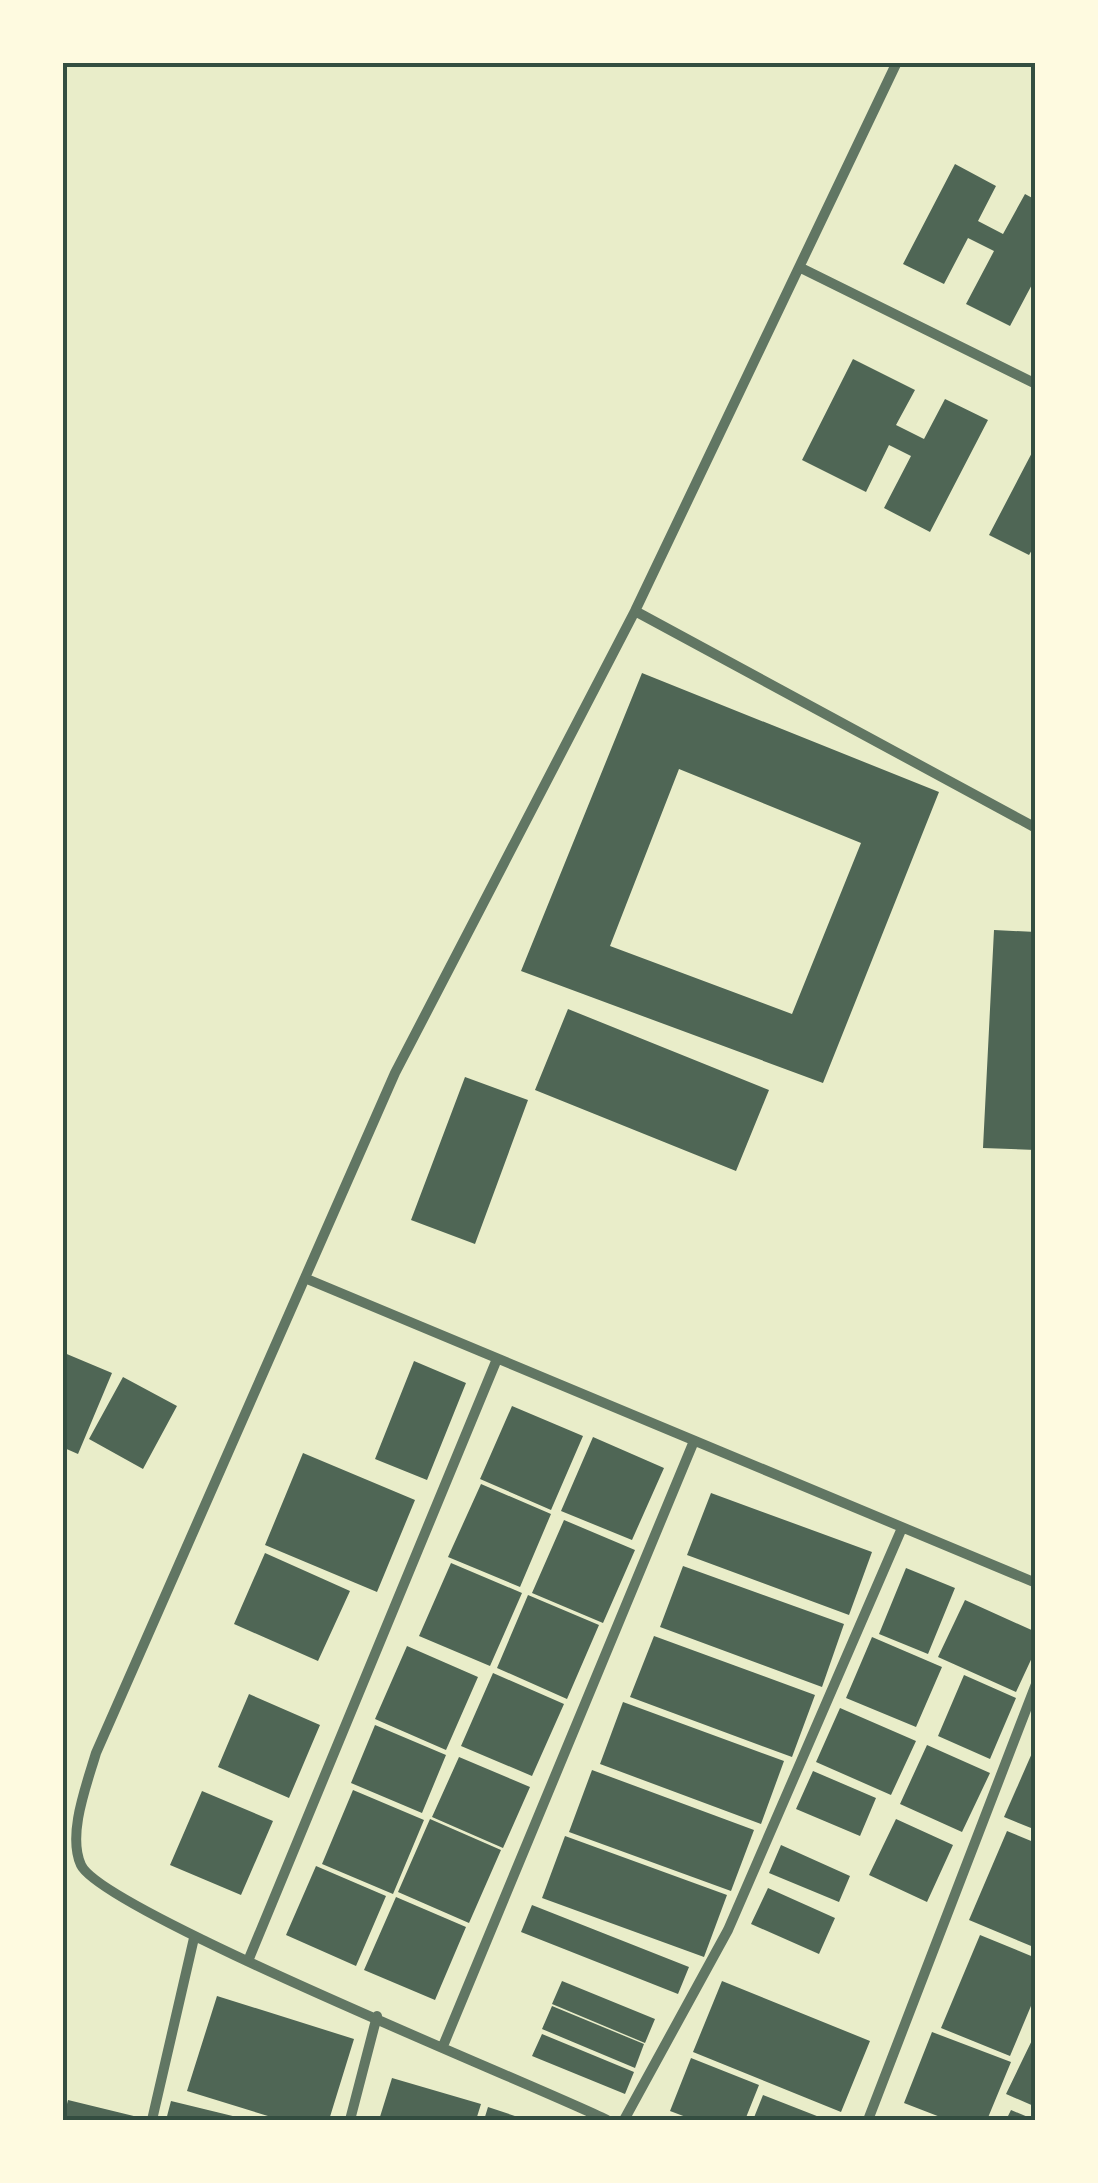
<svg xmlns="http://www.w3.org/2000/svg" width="1098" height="2183" font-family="'Titillium Web',sans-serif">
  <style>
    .building { fill: #4f6655; fill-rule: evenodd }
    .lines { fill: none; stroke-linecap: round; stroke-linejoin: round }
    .minor { stroke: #617663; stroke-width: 10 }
    .neatline { fill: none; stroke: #344e41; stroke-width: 4 }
  </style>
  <rect width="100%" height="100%" fill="#e9edc9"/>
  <path class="building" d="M955,164l41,22 -18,35 25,13 22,-40 11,6v77l-26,49 -44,-22 28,-53 -26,-13 -24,46 -41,-20z
    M853,359l62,31 -19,35 28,14 21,-40 43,21 -58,112 -46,-24 27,-52 -22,-11 -23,47 -64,-32z
    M1036,445v98l-7,12 -40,-20z
    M642,673l297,119 -116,291 -302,-112zM679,769l182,74 -69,171 -182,-68z
    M994,930l42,2v218l-53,-2z
    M568,1009l201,81 -33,81 -201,-81z
    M465,1077l63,23 -53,144 -64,-24z
    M62,1352l50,21 -34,81 -16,-7z
    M414,1361l52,22 -39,97 -52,-21z
    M123,1377l54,29 -34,63 -54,-30z
    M512,1406l71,30 -32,74 -71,-31z
    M593,1437l71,31 -32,72 -71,-29z
    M303,1453l112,47 -38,92 -112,-47z
    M481,1484l70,30 -31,73 -72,-30z
    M711,1493l161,59 -23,63 -162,-60z
    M564,1520l71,30 -32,73 -71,-30z
    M265,1553l85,38 -32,70 -84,-37z
    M451,1563l71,30 -32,73 -71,-30z
    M683,1566l161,58 -22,63 -162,-60z
    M906,1568l49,20 -27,66 -49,-20z
    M528,1595l71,30 -32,74 -70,-31z
    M965,1600l71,32v17l-20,43 -78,-35z
    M654,1636l161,59 -23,62 -162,-60z
    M872,1637l70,30 -26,60 -70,-29z
    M407,1646l71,31 -32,73 -71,-31z
    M493,1673l71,31 -32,72 -71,-30z
    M964,1675l52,23 -26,61 -52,-23z
    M249,1694l71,31 -31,73 -71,-31z
    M623,1702l161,59 -23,63 -161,-60z
    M840,1708l76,33 -25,54 -75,-33z
    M375,1725l71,30 -24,58 -71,-30z
    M1036,1744v86l-32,-13z
    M927,1745l63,28 -28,59 -62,-28z
    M459,1757l71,30 -27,61 -71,-31z
    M592,1770l162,60 -23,61 -162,-59z
    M813,1771l63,27 -16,38 -64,-27z
    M353,1790l71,30 -31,74 -71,-30z
    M202,1791l71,30 -32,74 -71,-30z
    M430,1819l71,31 -32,73 -71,-31z
    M896,1819l57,26 -26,57 -58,-27z
    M1007,1831l29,12v105l-67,-28z
    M565,1836l162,59 -23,62 -162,-59z
    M781,1845l69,31 -11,26 -70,-29z
    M316,1866l70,30 -30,70 -70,-31z
    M768,1888l67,30 -16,36 -68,-30z
    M396,1897l70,30 -31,73 -71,-30z
    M532,1905l157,62 -11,27 -157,-62z
    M980,1935l56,23v36l-26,62 -69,-28z
    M562,1981l93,38 -10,24 -93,-39z
    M722,1981l148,60 -29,71 -148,-60z
    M217,1996l137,43 -25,81h-48l-94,-29z
    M552,2006l92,38 -9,24 -93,-39z
    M932,2032l79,30 -24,58h-39l-44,-17z
    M1036,2032v75l-30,-13z
    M542,2034l92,38 -9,22 -93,-38z
    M691,2058l68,27 -14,35h-51l-24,-9z
    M392,2078l89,26 -5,16h-97z
    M763,2095l64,25h-74z
    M68,2100l78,19v1h-83z
    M171,2101l74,18v1h-79z
    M488,2107l39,13h-43z
    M1011,2110l24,10h-29z"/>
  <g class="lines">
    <path class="minor" d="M801,268l235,116
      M635,611l401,217
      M307,1279l729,304
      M248,1961l249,-602
      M443,2046l251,-605
      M152,2120l42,-182
      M350,2120l27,-104
      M607,2120c-76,-37 -505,-209 -526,-255 -14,-31 6,-81 15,-112l299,-680 240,-462 262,-549
      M624,2120l104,-190 174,-402
      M868,2120l168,-436"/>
  </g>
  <rect width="1098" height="2183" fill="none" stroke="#fefae0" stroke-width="130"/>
  <rect x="65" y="65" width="968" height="2053" class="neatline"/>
</svg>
